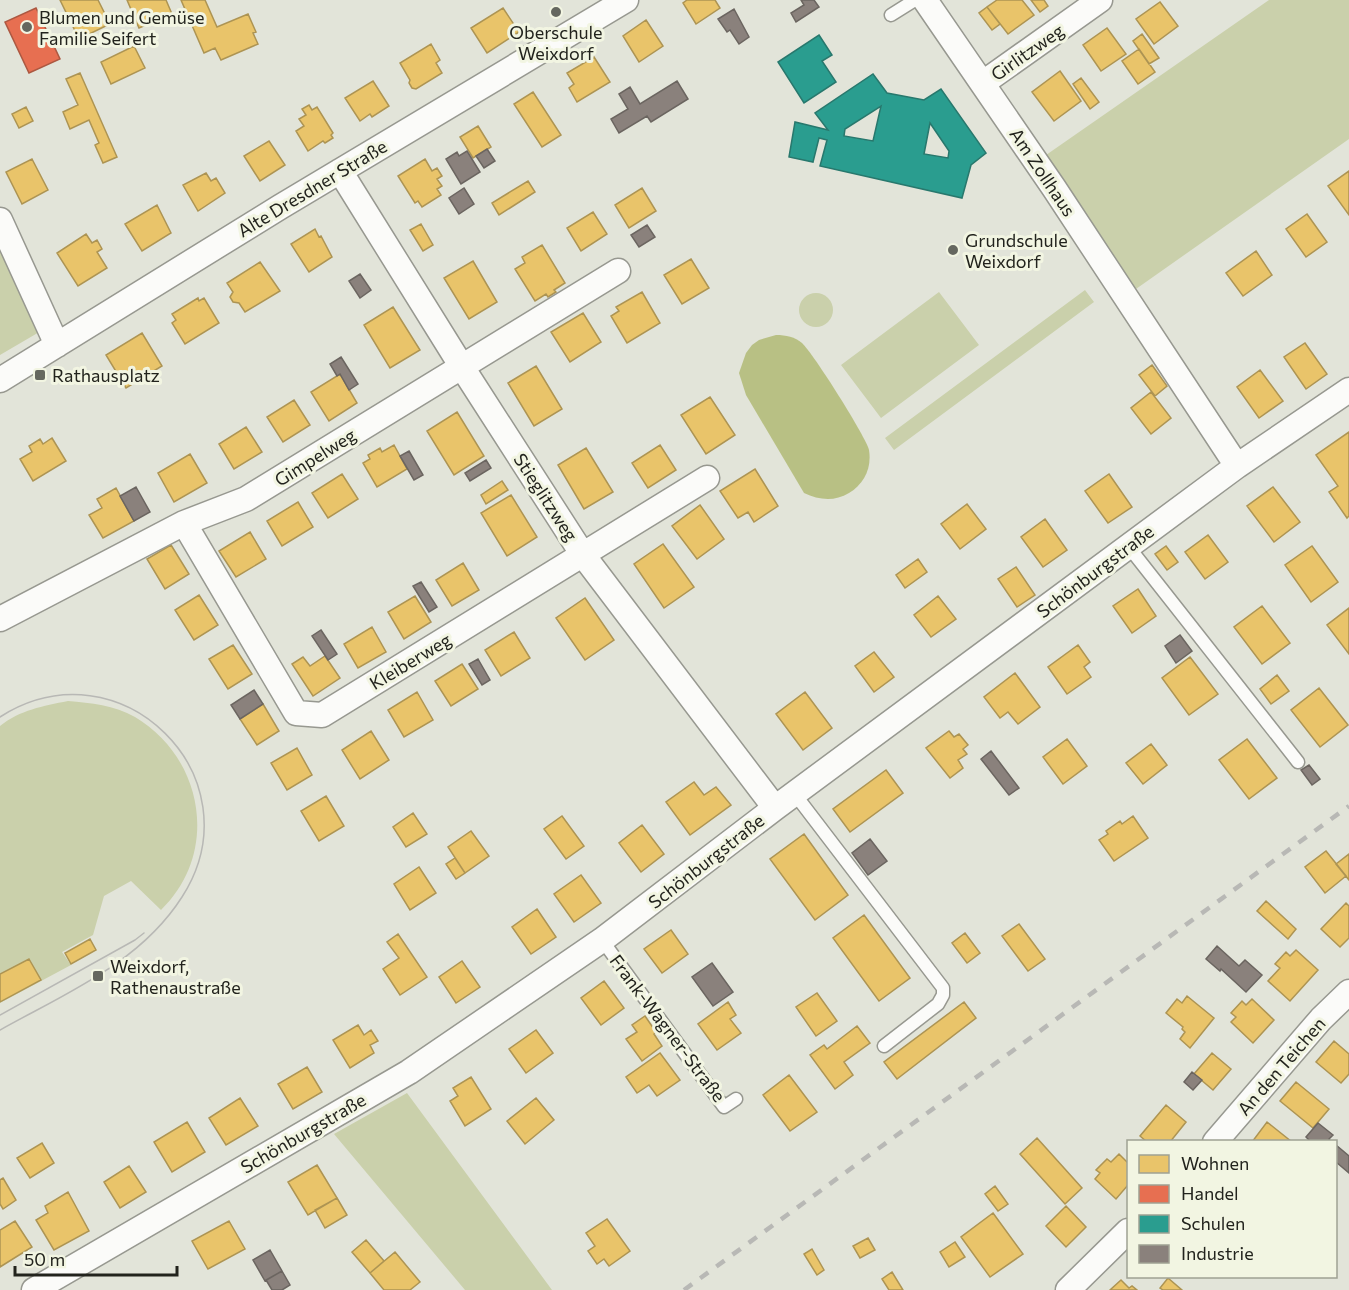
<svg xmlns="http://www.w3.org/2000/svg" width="1349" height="1290" font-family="Commissioner,sans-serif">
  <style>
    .green { fill: #cad0ab }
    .water { fill: #b8c084 }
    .homes { fill: #e9c46a; stroke: #ad9453; stroke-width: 1.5 }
    .shops { fill: #e76f51; stroke: #ac5841; stroke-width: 1.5 }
    .schools { fill: #2a9d8f; stroke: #28786d; stroke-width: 1.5; fill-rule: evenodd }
    .industry { fill: #8a817c; stroke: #6b6560; stroke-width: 1.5 }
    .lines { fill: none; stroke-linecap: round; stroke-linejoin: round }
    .service-casing { stroke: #979890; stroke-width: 15 }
    .minor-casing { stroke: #979890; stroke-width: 27 }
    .service { stroke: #fbfbf9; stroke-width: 12 }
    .minor { stroke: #fbfbf9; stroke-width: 24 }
    .tram { stroke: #b8b8b5; stroke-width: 1.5 }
    .rail { stroke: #b8b8b5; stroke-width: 4.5; stroke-dasharray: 10 10; stroke-linecap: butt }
    .poi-dot { fill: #65675f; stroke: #f2f5e2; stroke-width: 2 }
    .labels { text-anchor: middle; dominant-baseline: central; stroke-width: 6; stroke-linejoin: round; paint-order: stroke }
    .poi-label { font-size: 18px; fill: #22231d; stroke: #f2f5e2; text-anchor: start }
    .street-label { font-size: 18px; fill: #22231d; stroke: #f2f5e2 }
  </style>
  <rect width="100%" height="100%" fill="#e2e4d9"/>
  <path class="green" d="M1269,0h80v139l-223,157 -90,-134z
    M0,245l41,86 -41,24z
    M1085,290l9,12 -200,148 -9,-12z
    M939,292l40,53 -98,73 -40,-53z
    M799 310a17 17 0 1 1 34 0a17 17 0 1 1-34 0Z
    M68,701c23,2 46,4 67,16 69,41 85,136 26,193l-30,-29 -27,15 -11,39 -31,17 9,13 -71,38v-277c20,-16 43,-20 68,-25z
    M407,1093l145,197h-87l-131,-156z"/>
  <path class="water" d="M776,335c10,0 19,2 26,8 11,10 64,94 67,107 3,18 -5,34 -20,43 -15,9 -30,7 -45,0l-58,-98 -7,-22 7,-20 6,-8 7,-5z"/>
  <path class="homes" d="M60,0h38l12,24 -31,15z
    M127,0h39l6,14 -33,14z
    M181,0h24l12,27 31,-13 8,18 -3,1 5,11 -37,16 -6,-12 -11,5z
    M687,0h28l5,8 -24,16 -13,-21z
    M997,0h25l12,15 -26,19 -21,-27z
    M1031,0h13l4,6 -8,6z
    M1160,2l18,24 -24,18 -18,-25z
    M987,7l13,17 -8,6 -13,-17z
    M503,8l16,24 -32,21 -16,-25z
    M646,20l17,26 -24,16 -16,-26z
    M1107,28l19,26 -25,17 -18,-26z
    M1142,34l17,24 -10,6 -16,-23z
    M431,44l9,16 -4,3 6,10 -26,16 -4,-1 -3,-5 1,-3 -10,-17z
    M134,46l11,22 -34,16 -10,-22z
    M1139,49l16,23 -17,12 -16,-23z
    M594,57l16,25 -33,20 -8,-14 5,-4 -7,-11z
    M1060,71l21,30 -27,20 -22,-29z
    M80,73l37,84 -14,6 -8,-18 4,-2 -10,-23 -19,9 -7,-17 15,-7 -12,-26z
    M1081,78l18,24 -9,7 -17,-25z
    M373,81l16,25 -17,11 -2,-3 -10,7 -15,-23z
    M533,92l28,43 -19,12 -28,-43z
    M309,105l3,5 5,-3 16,26 -2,2 2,3 -8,5 -2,-2 -15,10 -12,-20 8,-5 -5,-7 7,-4 -4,-6z
    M26,107l7,14 -14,7 -7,-14z
    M478,126l13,21 -18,11 -13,-21z
    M269,141l16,24 -25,16 -16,-25z
    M32,159l16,31 -26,14 -16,-32z
    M425,159l7,12 5,-3 5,8 -5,3 5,7 -5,3 4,6 -19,12 -4,-6 -3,2 -17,-27z
    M1349,171v44l-21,-29z
    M206,173l5,8 5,-3 9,15 -27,18 -15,-26z
    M528,181l7,11 -36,23 -7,-12z
    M642,188l14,23 -27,17 -14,-23z
    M157,205l14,28 -29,18 -17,-27z
    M593,212l14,22 -26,17 -14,-23z
    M1307,214l20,28 -21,15 -20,-28z
    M421,224l12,21 -10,6 -13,-21z
    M315,229l4,8 2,-1 11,21 -23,15 -18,-28z
    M86,234l6,9 5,-3 5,9 -5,3 10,16 -29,18 -21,-33z
    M542,245l23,38 -11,7 2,2 -8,5 -2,-3 -11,7 -20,-32 10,-6 -3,-6z
    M1256,251l16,24 -29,21 -17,-23z
    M691,259l18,29 -27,16 -18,-29z
    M473,261l24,41 -28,17 -25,-41z
    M260,262l20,29 -35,21 -6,-9 -6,-1 -3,-5 3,-5 -6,-9z
    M642,292l18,31 -33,20 -16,-27 8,-5 -3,-4z
    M198,298l1,3 5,-3 15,25 -34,21 -13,-21 4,-3 -4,-6z
    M393,307l27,43 -30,18 -26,-43z
    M583,313l18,29 -31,20 -19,-30z
    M142,333l20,33 -36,22 -20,-33z
    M1305,343l22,31 -21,15 -22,-32z
    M1152,365l15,21 -12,10 -16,-21z
    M536,366l26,43 -28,17 -26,-43z
    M1260,370l23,31 -24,17 -22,-31z
    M340,374l17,29 -28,18 -18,-29z
    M1151,392l20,26 -20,16 -20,-26z
    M710,397l25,38 -29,19 -25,-39z
    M294,400l16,25 -27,17 -16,-25z
    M457,412l27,44 -30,19 -27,-44z
    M246,427l16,25 -28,17 -15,-25z
    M1349,432v84l-2,2 -18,-26 9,-6 -22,-31z
    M52,438l14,23 -33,20 -13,-22 12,-7 -3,-6 11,-7 3,5z
    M394,445l13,24 -30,18 -14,-24 7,-4 -2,-4 12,-7 2,4z
    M660,445l16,25 -28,18 -16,-25z
    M586,448l27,44 -29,17 -26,-44z
    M190,454l17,29 -33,19 -16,-29z
    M755,469l23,37 -24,16 -6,-10 -10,6 -18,-27z
    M342,474l16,25 -30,19 -16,-25z
    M1109,474l23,33 -24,16 -23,-32z
    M502,481l6,9 -22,14 -5,-9z
    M1273,487l27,35 -26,20 -27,-36z
    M116,488l18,33 -31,17 -14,-23 13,-7 -5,-9z
    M511,495l26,42 -30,19 -26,-43z
    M298,502l15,25 -31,19 -15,-25z
    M967,504l19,25 -26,20 -19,-25z
    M700,505l24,34 -27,20 -25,-33z
    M1045,519l22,31 -24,17 -22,-30z
    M250,532l16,27 -30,18 -17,-26z
    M1208,535l20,27 -23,17 -20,-27z
    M663,544l31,43 -30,21 -30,-44z
    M171,545l18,29 -24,15 -18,-30z
    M1166,546l12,16 -11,8 -12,-16z
    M1312,546l26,36 -27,20 -26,-37z
    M918,559l9,13 -22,16 -9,-13z
    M463,563l16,27 -27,16 -16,-26z
    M1016,567l19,28 -18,12 -19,-28z
    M1138,589l18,27 -24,17 -19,-27z
    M199,595l19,30 -24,15 -19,-30z
    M415,596l16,26 -27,17 -16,-27z
    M938,596l18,23 -25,18 -17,-22z
    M585,598l29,42 -29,20 -29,-42z
    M1262,606l28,37 -28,21 -28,-37z
    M1349,608v46l-22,-29z
    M372,627l14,25 -28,16 -14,-24z
    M514,632l16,26 -29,18 -16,-26z
    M233,645l19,29 -24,15 -19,-30z
    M1078,645l12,17 -6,5 7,10 -24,17 -19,-27z
    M874,652l20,25 -20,15 -19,-26z
    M325,656l15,22 -27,18 -21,-32 11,-7 7,9z
    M1190,657l28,37 -29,21 -27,-37z
    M462,664l16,25 -27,17 -16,-25z
    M1015,673l25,34 -22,17 -10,-12 -8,6 -16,-21z
    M1277,675l12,16 -18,13 -11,-15z
    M1319,688l29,37 -28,22 -29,-37z
    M417,692l16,28 -29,17 -16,-27z
    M805,692l27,36 -29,22 -27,-36z
    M263,704l16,27 -22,14 -17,-26z
    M371,731l18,29 -29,19 -18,-29z
    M949,731l5,6 5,-3 9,11 -5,4 4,5 -9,6 5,8 -13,10 -24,-30z
    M1067,739l20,27 -24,18 -20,-27z
    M1247,739l30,39 -28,21 -30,-39z
    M1151,744l16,21 -24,19 -17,-21z
    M297,748l15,27 -25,15 -16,-27z
    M886,770l17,23 -53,39 -17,-23z
    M694,782l10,13 12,-8 15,18 -41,30 -24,-33z
    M326,796l18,30 -25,15 -18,-30z
    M413,813l14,21 -21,13 -13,-20z
    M562,816l22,30 -18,13 -22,-30z
    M1133,816l15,22 -34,23 -15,-21 9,-6 -2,-3 14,-10 2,3z
    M642,825l22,29 -23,18 -22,-29z
    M471,831l18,25 -24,17 -17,-26z
    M804,834l44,61 -33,25 -45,-61z
    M1326,851l20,25 -21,17 -20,-26z
    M1349,854v26l-13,-16z
    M455,858l10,15 -9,6 -10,-15z
    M419,867l17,26 -26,17 -16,-26z
    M581,875l20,28 -27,19 -20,-28z
    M1266,901l30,28 -8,10 -31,-28z
    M1346,903l3,3v32l-9,9 -19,-18z
    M537,909l19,28 -25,17 -19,-27z
    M864,915l46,63 -31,23 -46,-63z
    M1019,924l26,35 -17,12 -26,-35z
    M671,930l17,24 -26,19 -18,-24z
    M965,933l15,20 -13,10 -15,-20z
    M398,934l29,43 -27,18 -17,-26 16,-11 -12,-16z
    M90,939l6,11 -25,14 -6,-11z
    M1296,950l22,20 -28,31 -22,-20 12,-13 -5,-4 11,-12 4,4z
    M29,959l12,21 -41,22v-28z
    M462,961l18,26 -24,16 -17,-26z
    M604,981l20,27 -23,17 -20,-27z
    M817,993l20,28 -21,15 -20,-29z
    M1187,996l27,22 -24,30 -10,-9 5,-7 -3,-3 1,-2 -17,-14 11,-14 5,4z
    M1252,999l22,21 -21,23 -22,-21 5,-5 -5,-4 11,-12 4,4z
    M728,1002l8,13 -6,4 11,14 -24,17 -19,-26z
    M964,1002l12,16 -79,61 -13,-17z
    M645,1016l11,16 -2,2 8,12 -20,15 -16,-22 11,-7 -5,-7z
    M358,1025l6,10 7,-5 7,11 -8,4 4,8 -24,15 -17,-28z
    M857,1026l13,17 -26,19 9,13 -18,14 -25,-34 14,-10 3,4z
    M536,1030l17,23 -27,20 -17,-24z
    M1334,1041l15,13v20l-8,9 -25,-21z
    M660,1053l20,27 -23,16 -8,-11 -12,8 -11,-16z
    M1212,1053l19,16 -18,21 -19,-16z
    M307,1067l15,25 -29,17 -15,-25z
    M789,1075l28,37 -27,19 -27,-36z
    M471,1077l20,32 -26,17 -15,-25 8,-5 -5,-8z
    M1296,1082l33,27 -16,19 -33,-27z
    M240,1098l18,28 -32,19 -17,-27z
    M536,1098l18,22 -29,24 -18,-23z
    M1166,1105l20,17 -16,20h-23l-7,-6z
    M187,1122l18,30 -33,20 -18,-30z
    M1267,1122l25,20h-40z
    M1037,1138l45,50 -17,16 -45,-50z
    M42,1143l12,20 -24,15 -13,-20z
    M1119,1154l9,9v22l-12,14 -21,-20 5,-6 -4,-3 11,-11 4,3z
    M317,1165l20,33 -29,17 -20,-33z
    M129,1166l17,26 -26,16 -16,-26z
    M3,1178l13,22 -13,9 -3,-5v-24z
    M995,1186l13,18 -10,7 -13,-17z
    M68,1192l21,39 -35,19 -18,-30 12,-7 -3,-7z
    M337,1198l10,17 -22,13 -10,-18z
    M1066,1206l20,21 -20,20 -20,-21z
    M993,1213l30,41 -33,23 -29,-40z
    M607,1219l23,32 -21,15 -5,-7 -7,5 -9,-13 7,-5 -9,-13z
    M15,1221l17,26 -32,20v-37z
    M229,1221l16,28 -37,20 -16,-28z
    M868,1238l7,12 -15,8 -7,-12z
    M366,1240l18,21 -14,12 -18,-21z
    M955,1242l10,15 -16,10 -9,-15z
    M812,1249l12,21 -7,5 -13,-21z
    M395,1252l25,30 -10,8h-26l-14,-17z
    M892,1272l11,18h-14l-7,-11z
    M1168,1278l14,12h-19l-3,-2z
    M1121,1280l8,8 3,-2 5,4h-27z"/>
  <path class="shops" d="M36,8l24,51 -31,14 -24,-51z"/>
  <path class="schools" d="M819,35l13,20 -10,6 14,21 -32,21 -26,-41z
    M873,74l14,19 37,7 17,-11 45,64 -15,12 -9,33 -142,-32 7,-26 -8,-2 -6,24 -24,-5 6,-35 33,8 -13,-17zM881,106l-8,35 -29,-5 1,-7zM930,123l19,28 -1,7 -24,-4z"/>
  <path class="industry" d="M801,0h13l5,7 -23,15 -5,-9 13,-8z
    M734,9l15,28 -10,7 -9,-14 -3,2 -9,-13z
    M677,81l11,18 -37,23 -4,-6 -28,17 -8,-14 17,-10 -9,-15 11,-7 10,17z
    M487,149l8,12 -11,7 -8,-12z
    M467,151l13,21 -19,12 -15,-25 11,-7 2,4z
    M464,188l10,16 -15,10 -10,-16z
    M647,225l8,12 -16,10 -8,-12z
    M360,274l11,16 -11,8 -11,-17z
    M341,357l17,27 -9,6 -9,-16 -3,2 -7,-12z
    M409,451l14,24 -9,5 -14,-24z
    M486,460l5,8 -21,13 -5,-8z
    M136,487l14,25 -16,9 -14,-25z
    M421,582l16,25 -8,5 -16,-26z
    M321,630l16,24 -9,6 -16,-24z
    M1180,635l12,16 -16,12 -11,-17z
    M478,659l12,21 -8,5 -13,-21z
    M254,690l9,14 -23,15 -9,-14z
    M991,751l28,37 -10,7 -28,-36z
    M1309,765l11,14 -8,6 -11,-15z
    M870,839l17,22 -19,14 -16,-22z
    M1217,946l22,20 6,-6 17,15 -16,17 -25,-23 -1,2 -14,-12z
    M712,963l21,29 -20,14 -21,-29z
    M1192,1072l10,8 -9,10 -9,-8z
    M1318,1123l15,12 -4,4 2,3h-20l-5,-5z
    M1336,1145l13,11v17l-13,-11z
    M270,1250l12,21 -17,10 -12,-21z
    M282,1271l8,14 -8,5h-10l-6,-10z"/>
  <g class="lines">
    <defs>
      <path id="service" d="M891,15l24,-15
        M1128,546l170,216
        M794,793l149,195v7l-5,9 -54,42
        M602,940l122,167 12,-8"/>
      <path id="minor" d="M925,0l129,188 183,278
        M983,83l117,-83
        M340,171l122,196 121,188 192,253
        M0,220l57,125
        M0,380l280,-173 346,-207
        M184,523l112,190 26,2 385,-237
        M0,619l184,-96 62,-24 372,-228
        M1215,1142l106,-123 28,-27
        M34,1290l375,-218 193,-132 173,-132 462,-342 112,-76
        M1068,1290l60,-59"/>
    </defs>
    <use href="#service" class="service-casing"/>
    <use href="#minor" class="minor-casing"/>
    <use href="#service" class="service"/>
    <use href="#minor" class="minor"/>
    <path class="tram" d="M0,717c120,-77 259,60 182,180 -42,66 -116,96 -182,133
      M0,1015l135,-75 9,-7"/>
    <path class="rail" d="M684,1290l665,-484"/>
  </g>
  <g class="poi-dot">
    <circle cx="556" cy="12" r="6"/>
    <circle cx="27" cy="27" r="6"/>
    <circle cx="953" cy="250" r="6"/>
    <rect x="34" y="369" width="12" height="12" rx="3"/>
    <rect x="92" y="970" width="12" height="12" rx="3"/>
  </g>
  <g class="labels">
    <g class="poi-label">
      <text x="39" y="17">Blumen und Gemüse<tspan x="39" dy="21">Familie Seifert</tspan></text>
      <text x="556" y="32" text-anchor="middle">Oberschule<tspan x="556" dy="21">Weixdorf</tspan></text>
      <text x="965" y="240">Grundschule<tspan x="965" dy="21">Weixdorf</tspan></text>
      <text x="52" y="375">Rathausplatz</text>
      <text x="110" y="966">Weixdorf,<tspan x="110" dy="21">Rathenaustraße</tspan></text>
    </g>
    <g class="street-label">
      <text transform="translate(1027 52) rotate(-35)">Girlitzweg</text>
      <text transform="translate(1043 172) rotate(56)">Am Zollhaus</text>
      <text transform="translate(312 188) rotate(-31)">Alte Dresdner Straße</text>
      <text transform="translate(315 457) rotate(-32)">Gimpelweg</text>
      <text transform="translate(546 497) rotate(57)">Stieglitzweg</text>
      <text transform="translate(1095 571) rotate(-37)">Schönburgstraße</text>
      <text transform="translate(410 661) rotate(-31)">Kleiberweg</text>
      <text transform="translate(706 861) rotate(-38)">Schönburgstraße</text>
      <text transform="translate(668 1028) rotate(53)">Frank-Wagner-Straße</text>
      <text transform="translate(1281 1066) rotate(-49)">An den Teichen</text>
      <text transform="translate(303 1133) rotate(-30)">Schönburgstraße</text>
    </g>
  </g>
  <rect x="1127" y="1140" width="210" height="138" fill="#f2f5e2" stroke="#9fa193" stroke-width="1.5"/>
  <rect x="1139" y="1155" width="30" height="18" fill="#e9c46a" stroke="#9fa193" stroke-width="1.5"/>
  <text x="1181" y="1170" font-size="18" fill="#22231d">Wohnen</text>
  <rect x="1139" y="1185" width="30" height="18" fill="#e76f51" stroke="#9fa193" stroke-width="1.5"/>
  <text x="1181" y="1200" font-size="18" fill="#22231d">Handel</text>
  <rect x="1139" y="1215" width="30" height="18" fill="#2a9d8f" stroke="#9fa193" stroke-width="1.5"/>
  <text x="1181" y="1230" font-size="18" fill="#22231d">Schulen</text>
  <rect x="1139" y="1245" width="30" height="18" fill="#8a817c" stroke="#9fa193" stroke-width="1.5"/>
  <text x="1181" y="1260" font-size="18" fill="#22231d">Industrie</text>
  <path d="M15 1266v9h162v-9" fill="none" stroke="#22231d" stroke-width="3"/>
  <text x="24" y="1266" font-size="18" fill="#22231d" stroke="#f2f5e2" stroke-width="4.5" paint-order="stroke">50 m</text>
</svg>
